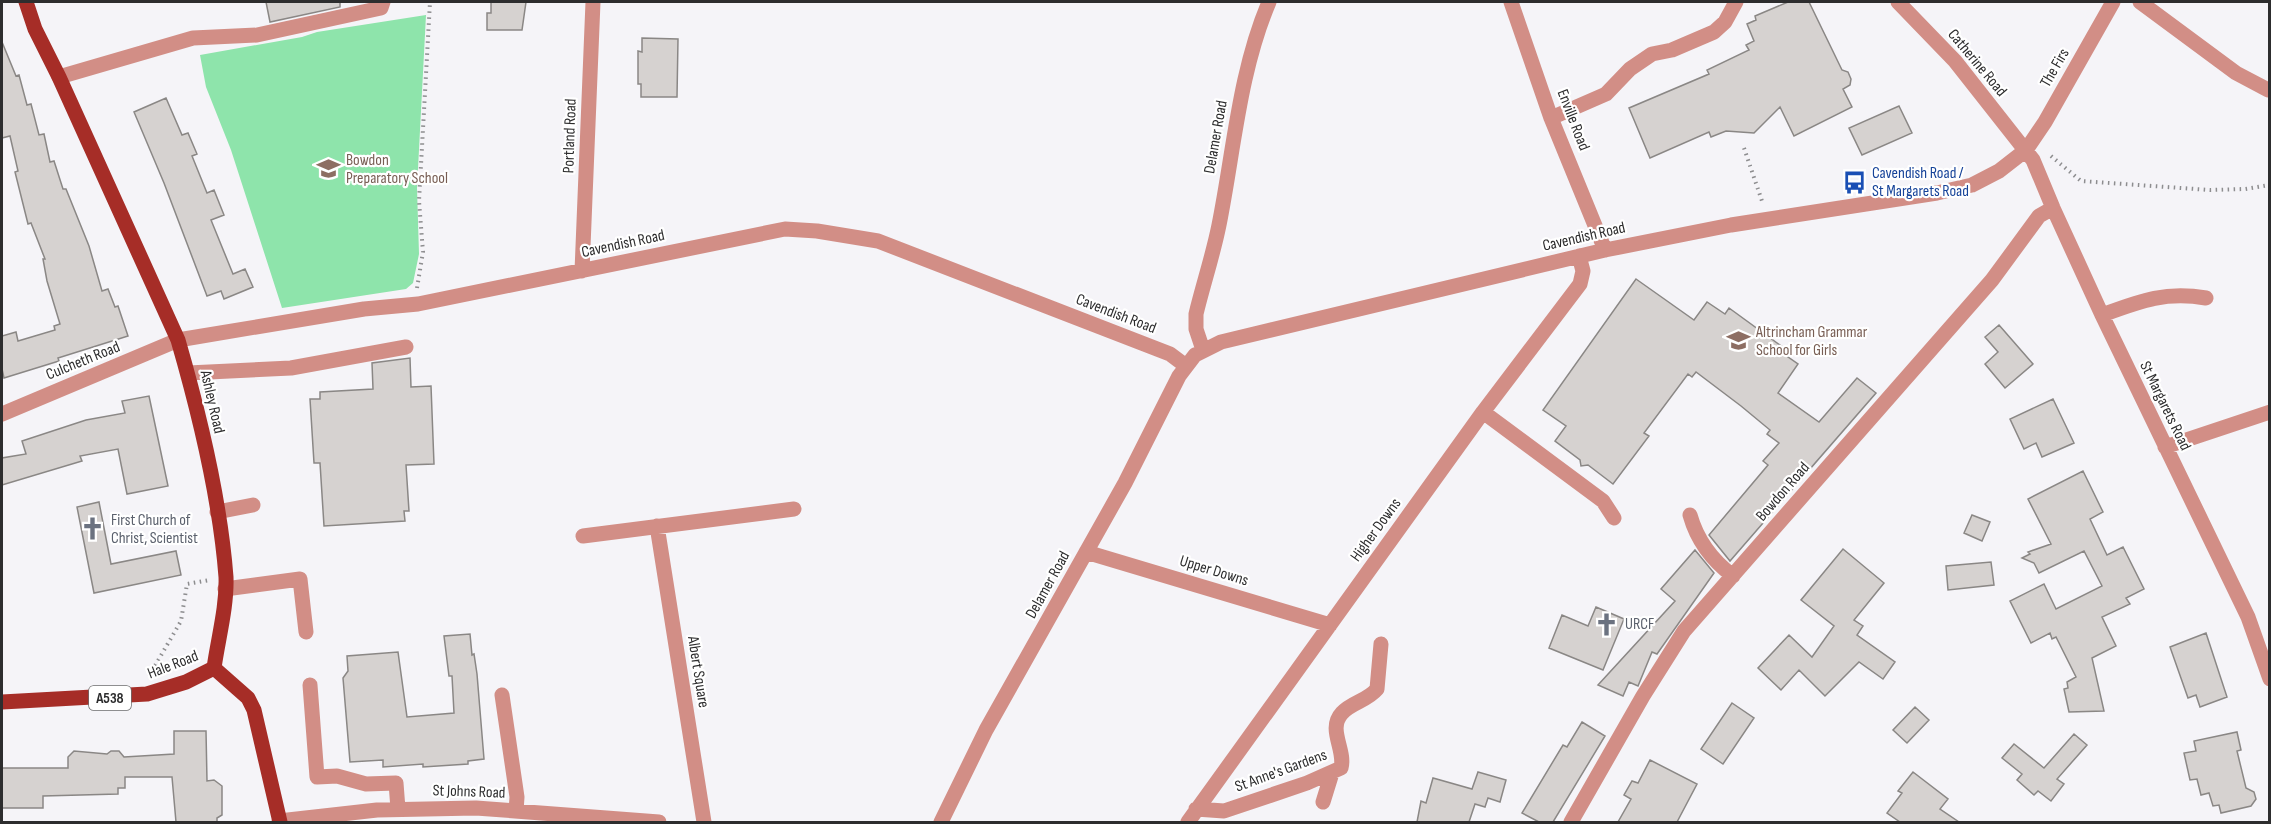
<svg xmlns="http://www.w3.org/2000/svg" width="2271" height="824" font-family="'Sofia Sans Condensed',sans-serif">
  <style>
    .green { fill: #8ee4ab }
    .building { fill: #d6d2d0; stroke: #8a8785; stroke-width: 1.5 }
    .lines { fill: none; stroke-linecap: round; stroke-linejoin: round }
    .path { stroke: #8d8d8f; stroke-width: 4; stroke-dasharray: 1.5 4.5; stroke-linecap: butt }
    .minor { stroke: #d28e86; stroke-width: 15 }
    .major { stroke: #a62d27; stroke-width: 15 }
    .labels { text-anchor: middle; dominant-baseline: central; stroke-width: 4.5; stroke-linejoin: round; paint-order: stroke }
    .shield { fill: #fff; stroke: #6c6c6d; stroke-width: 1.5 }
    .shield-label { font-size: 15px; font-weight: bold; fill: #2d2d2e }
    .street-label { font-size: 16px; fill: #2d2d2e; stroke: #fff }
    .education-label { font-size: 16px; fill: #785e54; stroke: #fff; text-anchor: start }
    .transit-label { font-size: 16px; fill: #164399; stroke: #fff; text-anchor: start }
    .worship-label { font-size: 16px; fill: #5b616d; stroke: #fff; text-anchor: start }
  </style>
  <rect width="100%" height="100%" fill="#f5f4f8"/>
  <path class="green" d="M426,15l-9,173 2,66 -6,29 -7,6 -124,19 -51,-158 -25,-63 -6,-32 102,-18 15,-5z"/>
  <path class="building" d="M266,2h74v5l-70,15z
    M491,2h35l-4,28h-35v-17h4z
    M1788,2h21l33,68 6,2 3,7 -1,6 -7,4 9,18 -58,29 -14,-29 -26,26 -28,-2 -15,6 -2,-5 -59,26 -21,-50 80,-34 -2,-4 42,-20 -3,-5 8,-4 -7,-17 9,-4 -1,-4z
    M642,38l36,1 -1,58h-36v-13h-3v-33l4,1z
    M2,42l14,34 3,-1 8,30 4,-1 8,31 5,-1 6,28 4,-1 9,28h3l23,57 13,45 6,-2 7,18 3,-1 10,30 -70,22 1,3 -55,17 -2,-9v-33l14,-4 2,9 37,-11 -1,-4 6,-2 -13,-43 -4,-22h2l-14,-36 -3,1 -13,-52 3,-1 -8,-35 -8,2z
    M166,98l16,37 6,-2 9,21 -5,2 15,37 7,-3 10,25 -13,5 22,54 12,-5 8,18 -29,12 -3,-8 -14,5 -43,-113 -30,-71z
    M1899,106l13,27 -50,22 -13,-27z
    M1636,279l58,41 13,-18 18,12 4,-6 55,40 -3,4 17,12 -20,29 41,29 38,-44 19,15 -146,168 -21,-26 59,-70 -5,-4 16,-18 -12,-9 3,-4 -29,-24 -45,-34 -4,5 -4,-3 -44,59 5,3 -36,48 -25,-19 -7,1 -1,-6 -25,-19 11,-15 -23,-16z
    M1999,325l34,39 -28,24 -20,-24 13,-12 -13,-15z
    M410,358l1,29 20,-1 3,78 -28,1 3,46h-5l1,10 -81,5 -4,-63h-6l-4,-64h10v-7l53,-3 -1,-26z
    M149,396l19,90 -41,8 -9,-45 -38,7 2,5 -80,24v-27l24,-4 -4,-13 64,-21 39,-7 -3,-12z
    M2053,399l21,44 -32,14 -6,-14 -12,6 -14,-30z
    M2083,471l20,41 -13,7 17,36 16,-8 21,42 -18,9 4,6 -28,13 14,29 -24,12 12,53 -35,1 -5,-23 4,-1 -1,-6 9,-5 -20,-40 -4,2 -2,-6 -19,10 -21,-42 34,-17 12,25 46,-23 -18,-35 -45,22 -5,-10 -12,-5 8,-4 -2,-2 23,-8 -23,-45z
    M99,502l12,62 65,-13 5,24 -87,18 -17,-86z
    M1972,515l18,7 -8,19 -18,-8z
    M1843,549l41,34 -30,37 9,6 -6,9 38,27 -12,17 -24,-17 -34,34 -26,-26 -18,20 -23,-22 31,-33 23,22 22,-31 -33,-26z
    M1695,550l19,23 -57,81 -5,-2 -14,34 -9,-4 -6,14 -25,-11 77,-84 -14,-12z
    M1991,562l3,23 -46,5 -2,-24z
    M1596,607l28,12 -21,51 -54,-22 13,-33 26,11z
    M2206,633l21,64 -27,10 -4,-12 -8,3 -18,-51z
    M470,634l2,21 2,-1 3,20 7,85 -16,2v3l-45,3v-3l-40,3v-7l-33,2 -7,-84 5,-7 -1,-15 51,-4 9,65 47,-4 -2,-37h-3l-5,-40z
    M1732,703l22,15 -31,46 -22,-15z
    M1915,707l14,13 -22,23 -14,-13z
    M1582,722l23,14 -52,86h-14l-17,-9 41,-68 4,2z
    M174,731h32l1,50 7,-1 8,6v29l-5,3v4h-41l-4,-45h-47v11h-7v6l-75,2v12h-41v-40h66v-11l6,-6 33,3 4,-3h8l5,6 50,-3z
    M2237,732l4,18 -4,1 9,37 8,4 2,7 -5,7 -30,7 -2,-8 -6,1 -4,-13 -8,2 -4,-16 -7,1 -6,-27 12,-2 -2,-10z
    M2074,734l13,11 -30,34 7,5 -13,17 -13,-10 -4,4 -17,-15 5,-6 -20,-16 12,-14 30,24z
    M1650,760l47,24 -20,38h-59l13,-23 -7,-4 8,-14 6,2z
    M1478,772l28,8 -6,22 -12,-4 -3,9 -10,-3 -6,18h-52l4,-21 5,2 7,-25 39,11z
    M1913,772l35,27 -8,10 19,13h-59l-13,-9 15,-20 -4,-2z"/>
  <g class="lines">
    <path class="path" d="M1744,148l19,56
      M2051,156l30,25 129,9 35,-1 25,-4
      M417,288l6,-36 -4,-51 11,-199
      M149,676l32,-55 6,-37 23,-4"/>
    <path class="minor" d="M1511,2l40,116 54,132
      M1898,2l57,59 78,99 20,48 49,107 146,302 22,62
      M2140,2l96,71 32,17
      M59,77l134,-39 64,-3 124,-27 2,-6
      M1551,118l55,-24 24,-25 22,-15 20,-4 42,-18 11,-10 11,-20
      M582,271l11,-269
      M2102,315c38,-14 63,-24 104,-17
      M1203,350l-7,-21v-15c7,-29 17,-59 23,-89 15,-75 20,-152 50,-223
      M188,373l103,-5 115,-21
      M1483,412l120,89 11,17
      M2,414l176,-74 186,-31 54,-5 367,-75 32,2 61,10 292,113 16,12
      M2165,447l105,-35
      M217,512l36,-7
      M1690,515c7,25 23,46 43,61
      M657,526l47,296
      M583,536l211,-27
      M1086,552l244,73
      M225,589l75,-10 6,53
      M310,685l7,92 20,-1 29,8 30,-1 2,26
      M502,695l15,102 -1,14
      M1323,802l9,-29
      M1196,809l28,2 83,-28 34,-15c5,-18 -14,-39 1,-55 10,-11 25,-12 35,-24l4,-45
      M279,821l98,-11 99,-2 183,14
      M941,822l45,-92 139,-247 54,-107 16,-21 26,-13 384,-92 126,-25 206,-32 35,-8 27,-14 27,-21 19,-28 68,-120
      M1188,822l295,-410 97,-128 3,-13 -4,-15
      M1571,822l72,-126 41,-65 308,-351 47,-64 14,-8"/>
    <path class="major" d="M26,2l9,27 24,48 119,263c22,76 42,158 48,237 1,30 -8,62 -12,91
      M214,668l34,30 6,12 26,112
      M2,702l145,-8 39,-12 28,-14"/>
  </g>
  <defs>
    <symbol id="school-bare" viewBox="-9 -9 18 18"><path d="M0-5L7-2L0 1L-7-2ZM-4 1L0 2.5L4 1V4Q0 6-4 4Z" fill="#8d6e63" stroke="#fff" stroke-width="2.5" paint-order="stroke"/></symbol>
    <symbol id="bus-bare" viewBox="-9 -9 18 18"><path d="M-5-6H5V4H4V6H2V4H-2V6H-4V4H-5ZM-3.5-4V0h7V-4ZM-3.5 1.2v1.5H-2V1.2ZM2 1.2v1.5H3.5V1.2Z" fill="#1a4fb4" stroke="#fff" stroke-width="2.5" paint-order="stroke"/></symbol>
    <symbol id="church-bare" viewBox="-9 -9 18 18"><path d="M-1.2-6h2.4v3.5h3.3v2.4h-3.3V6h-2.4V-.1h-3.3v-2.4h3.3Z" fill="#6b7280" stroke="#fff" stroke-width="2.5" paint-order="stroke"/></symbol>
  </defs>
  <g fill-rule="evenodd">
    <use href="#school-bare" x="312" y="152" width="33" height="33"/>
    <use href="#bus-bare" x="1838" y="166" width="33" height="33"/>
    <use href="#school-bare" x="1722" y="324" width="33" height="33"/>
    <use href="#church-bare" x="76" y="512" width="33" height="33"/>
    <use href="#church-bare" x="1590" y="608" width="33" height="33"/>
  </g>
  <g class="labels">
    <rect class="shield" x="89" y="686" width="42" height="24" rx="4.5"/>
    <g class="shield-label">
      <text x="110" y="698">A538</text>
    </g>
    <g class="street-label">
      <text transform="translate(1977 63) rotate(50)">Catherine Road</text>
      <text transform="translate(2055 68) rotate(-60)">The Firs</text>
      <text transform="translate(1573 120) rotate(69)">Enville Road</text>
      <text transform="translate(570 136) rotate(-88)">Portland Road</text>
      <text transform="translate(1216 137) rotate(-80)">Delamer Road</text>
      <text transform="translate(1584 237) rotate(-13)">Cavendish Road</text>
      <text transform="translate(623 244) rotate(-12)">Cavendish Road</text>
      <text transform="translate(1116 314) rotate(21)">Cavendish Road</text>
      <text transform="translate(83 361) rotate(-22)">Culcheth Road</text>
      <text transform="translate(212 402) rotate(77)">Ashley Road</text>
      <text transform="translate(2165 406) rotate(64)">St Margarets Road</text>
      <text transform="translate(1783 492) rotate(-49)">Bowdon Road</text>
      <text transform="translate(1376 530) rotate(-54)">Higher Downs</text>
      <text transform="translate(1214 571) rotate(17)">Upper Downs</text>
      <text transform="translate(1048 585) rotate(-61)">Delamer Road</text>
      <text transform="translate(173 665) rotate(-21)">Hale Road</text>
      <text transform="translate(698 672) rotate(81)">Albert Square</text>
      <text transform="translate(1281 771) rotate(-20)">St Anne's Gardens</text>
      <text transform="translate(469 792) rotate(2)">St Johns Road</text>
    </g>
    <g class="education-label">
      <text x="346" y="160">Bowdon<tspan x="346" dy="18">Preparatory School</tspan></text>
      <text x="1756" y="332">Altrincham Grammar<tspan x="1756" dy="18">School for Girls</tspan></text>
    </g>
    <g class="transit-label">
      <text x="1872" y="173">Cavendish Road /<tspan x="1872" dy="18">St Margarets Road</tspan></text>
    </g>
    <g class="worship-label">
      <text x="111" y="520">First Church of<tspan x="111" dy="18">Christ, Scientist</tspan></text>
      <text x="1625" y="624">URCF</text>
    </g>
  </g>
  <rect width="2271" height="824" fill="none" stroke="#2d2d2e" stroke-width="6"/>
</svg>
